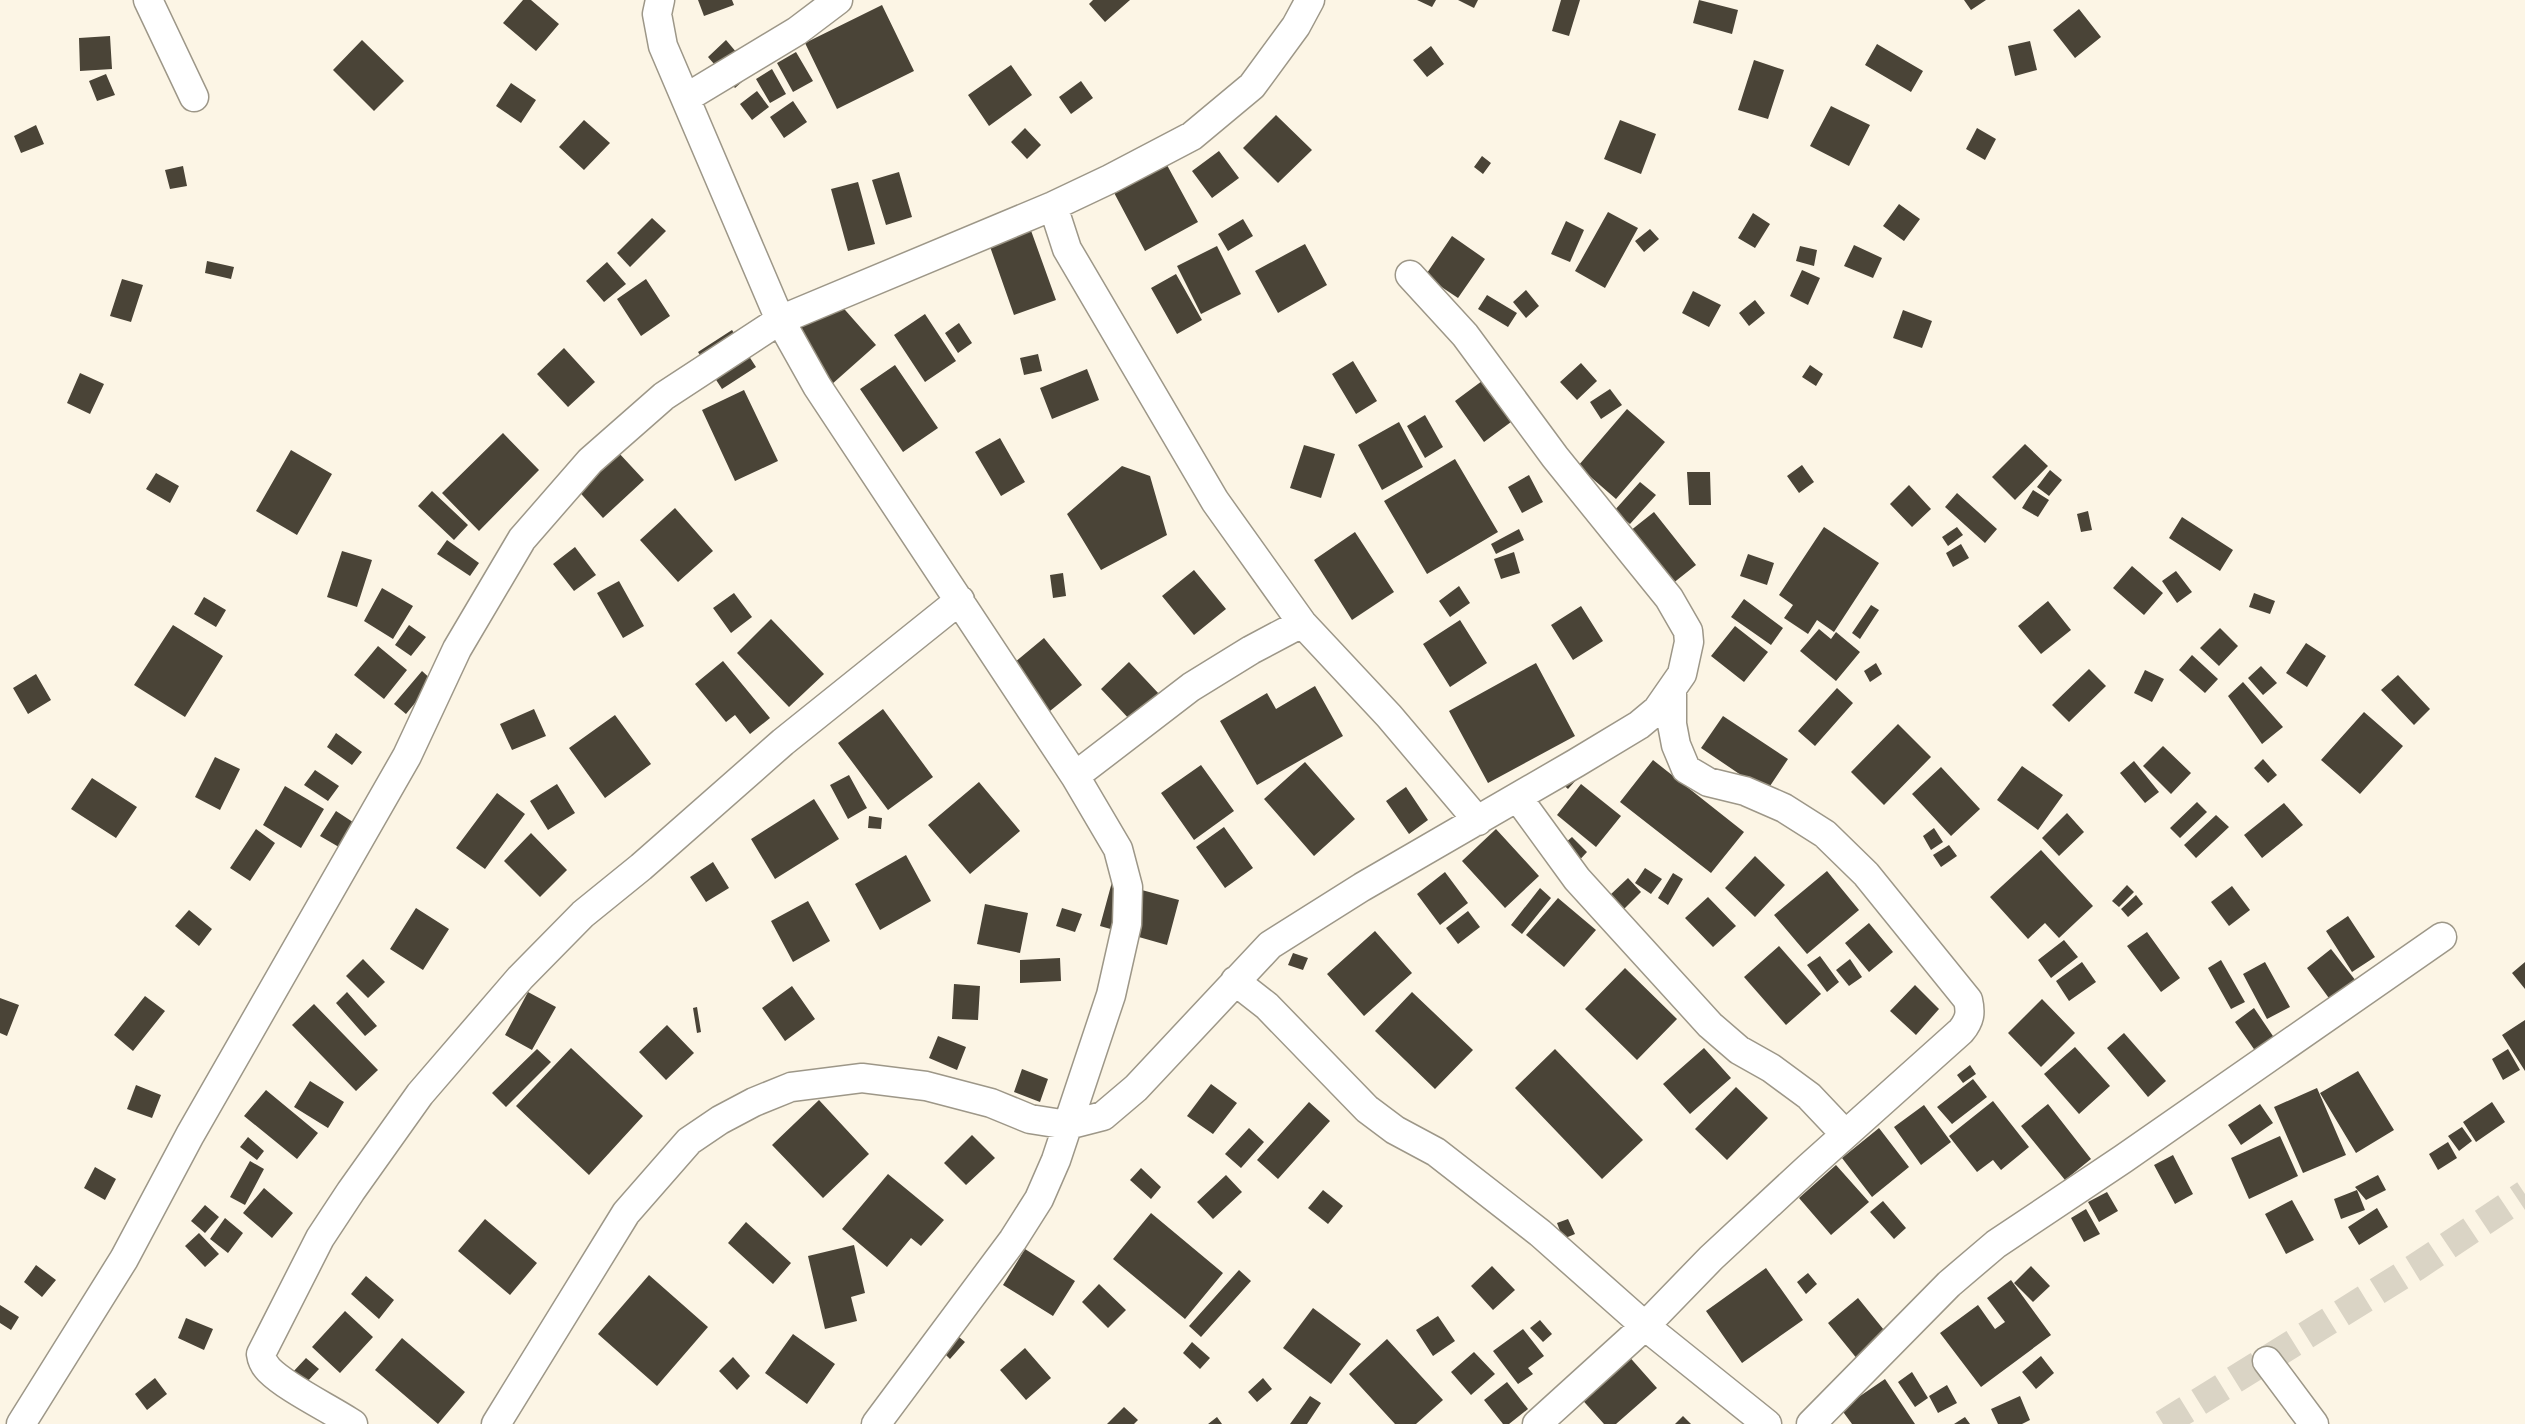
<svg xmlns="http://www.w3.org/2000/svg" width="2525" height="1424" font-family="'Open Sans',sans-serif">
  <style>
    .building { fill: #4a4437 }
    .lines { fill: none; stroke-linecap: round; stroke-linejoin: round }
    .minor-tunnel { stroke: #dad4c5; stroke-width: 28; stroke-dasharray: 28 14; stroke-linecap: butt }
    .minor-casing { stroke: #9d9788; stroke-width: 31 }
    .minor { stroke: #fff; stroke-width: 28 }
  </style>
  <rect width="100%" height="100%" fill="#fcf5e5"/>
  <path class="building" d="M523,0h8l28,24 -23,27 -33,-28z
    M698,0h34l2,5 -30,11z
    M1093,0h37l-25,22 -16,-18z
    M1417,0h19l-4,7z
    M1458,0h20l-4,8z
    M1561,0h19l-11,36 -17,-5z
    M1699,0l39,10 -6,24 -39,-11z
    M1964,0h22l-15,10z
    M882,5l32,66 -77,38 -32,-66z
    M2079,9l22,28 -26,21 -22,-28z
    M110,36l2,33 -32,2 -1,-33z
    M362,40l42,41 -30,30 -41,-41z
    M726,40l27,32 -18,16 -27,-31z
    M2030,41l7,29 -22,6 -7,-30z
    M1877,44l46,27 -12,21 -46,-27z
    M1431,46l13,18 -17,13 -14,-17z
    M796,52l17,29 -20,11 -16,-29z
    M1754,60l30,10 -16,49 -30,-9z
    M1011,65l21,30 -43,31 -21,-31z
    M772,69l14,25 -16,9 -14,-24z
    M106,74l9,21 -18,6 -8,-20z
    M1081,81l12,17 -22,16 -12,-17z
    M511,83l25,17 -15,23 -25,-17z
    M757,91l12,16 -17,13 -12,-16z
    M793,101l14,21 -23,16 -14,-21z
    M1831,106l39,19 -21,41 -39,-20z
    M1276,115l36,35 -34,33 -35,-35z
    M584,120l26,23 -26,27 -25,-23z
    M1620,120l36,14 -15,40 -37,-15z
    M36,125l8,19 -23,9 -7,-17z
    M1025,128l16,17 -14,14 -16,-17z
    M1977,128l19,11 -11,21 -19,-11z
    M1155,143l43,79 -53,29 -42,-79z
    M1219,151l20,27 -27,20 -20,-27z
    M1482,156l9,7 -8,11 -9,-7z
    M183,166l4,20 -17,3 -5,-19z
    M899,172l13,45 -26,8 -14,-45z
    M858,182l17,62 -27,7 -17,-62z
    M1899,204l21,15 -16,22 -21,-15z
    M1608,212l30,16 -33,60 -30,-17z
    M1753,213l17,11 -15,24 -17,-10z
    M652,218l14,13 -36,36 -13,-14z
    M1243,219l10,17 -25,15 -10,-17z
    M1566,221l18,9 -14,32 -19,-8z
    M1029,225l27,75 -42,15 -26,-74z
    M1650,229l9,10 -15,13 -9,-11z
    M1452,236l33,23 -27,39 -33,-22z
    M1305,244l22,41 -49,28 -23,-42z
    M1854,245l28,13 -9,20 -29,-12z
    M1217,246l24,48 -40,20 -24,-48z
    M1800,246l17,4 -3,16 -18,-5z
    M207,261l27,6 -3,12 -26,-6z
    M607,262l19,22 -22,18 -18,-21z
    M1802,270l18,8 -12,27 -18,-9z
    M1176,274l26,46 -25,14 -26,-46z
    M122,279l21,6 -12,37 -21,-6z
    M646,279l24,37 -29,20 -24,-37z
    M1526,290l13,16 -13,12 -13,-16z
    M1693,291l28,14 -12,22 -27,-14z
    M831,294l45,51 -45,40 -45,-52z
    M1487,295l30,18 -9,14 -30,-18z
    M1755,300l10,13 -16,13 -10,-13z
    M1903,310l29,11 -10,27 -29,-10z
    M925,314l31,47 -31,21 -31,-47z
    M959,323l13,20 -14,10 -13,-20z
    M732,330l24,37 -34,22 -24,-37z
    M564,348l31,34 -27,25 -31,-33z
    M1038,354l4,17 -18,4 -4,-17z
    M1353,361l24,40 -21,13 -24,-40z
    M1581,363l16,18 -20,19 -17,-18z
    M895,365l43,63 -35,24 -43,-63z
    M1810,365l13,9 -7,12 -14,-9z
    M1087,369l12,31 -47,19 -12,-31z
    M80,373l24,11 -14,30 -23,-11z
    M1482,381l29,41 -27,20 -29,-41z
    M1610,389l12,16 -21,14 -11,-17z
    M744,390l34,71 -43,20 -33,-71z
    M1627,409l38,33 -49,57 -38,-33z
    M1425,415l18,32 -18,11 -18,-32z
    M1399,422l24,45 -41,23 -24,-45z
    M503,433l36,37 -60,61 -37,-38z
    M604,437l40,43 -41,38 -39,-43z
    M1000,438l25,44 -24,14 -26,-44z
    M2025,444l23,22 -33,34 -23,-23z
    M1304,445l31,9 -14,44 -31,-10z
    M291,450l41,24 -35,61 -41,-24z
    M1455,459l43,73 -71,42 -43,-73z
    M1802,465l12,17 -15,11 -12,-17z
    M1122,466l28,10 17,59 -66,35 -34,-56z
    M2050,470l12,10 -13,16 -12,-9z
    M1687,472h23l1,33h-22z
    M156,473l23,13 -9,17 -24,-14z
    M1529,475l14,27 -21,11 -14,-26z
    M1640,482l16,13 -26,29 -16,-13z
    M1909,485l22,24 -19,18 -22,-23z
    M2033,490l16,10 -11,17 -16,-9z
    M432,491l36,34 -14,15 -36,-34z
    M1957,493l40,36 -12,14 -40,-36z
    M675,508l38,43 -35,31 -38,-42z
    M2088,511l4,19 -11,2 -4,-18z
    M1654,512l42,53 -24,19 -42,-53z
    M2182,517l51,33 -13,21 -51,-33z
    M1824,527l55,36 -45,69 -17,-12 -9,14 -24,-16 9,-13 -14,-10z
    M1957,527l6,8 -15,11 -6,-9z
    M1519,529l5,11 -28,14 -5,-10z
    M1355,532l39,60 -42,28 -38,-60z
    M447,540l32,23 -9,13 -33,-22z
    M1961,544l8,14 -16,9 -7,-14z
    M575,547l21,28 -22,16 -21,-27z
    M342,551l30,9 -15,47 -30,-10z
    M1514,552l6,21 -19,6 -7,-20z
    M1748,554l26,9 -7,22 -27,-9z
    M2132,566l31,27 -19,22 -31,-27z
    M1194,570l32,39 -32,26 -32,-39z
    M2176,571l16,21 -15,11 -15,-22z
    M1063,573l3,23 -13,2 -3,-23z
    M619,581l25,45 -21,12 -26,-45z
    M1459,586l11,17 -20,14 -11,-16z
    M382,588l31,18 -20,33 -29,-18z
    M734,593l18,24 -21,16 -18,-25z
    M2254,593l21,8 -5,13 -21,-7z
    M204,597l22,13 -10,17 -22,-13z
    M1744,599l39,29 -12,17 -40,-28z
    M2048,601l23,29 -30,24 -23,-28z
    M1871,605l8,5 -19,29 -8,-6z
    M1581,606l22,35 -30,19 -22,-35z
    M771,619l53,55 -35,33 -52,-54z
    M1460,620l27,43 -37,24 -27,-43z
    M173,625l50,31 -38,61 -51,-32z
    M409,625l17,12 -15,19 -16,-11z
    M1735,626l33,26 -24,30 -33,-26z
    M2220,628l18,18 -19,20 -19,-18z
    M1819,629l12,10 5,-7 24,20 -24,29 -36,-30z
    M1044,638l38,47 -48,39 -37,-47z
    M2306,643l20,13 -19,31 -21,-14z
    M378,646l29,24 -23,29 -30,-24z
    M2192,655l26,24 -13,14 -26,-23z
    M723,661l47,57 -20,16 -15,-19 -9,7 -31,-38z
    M1129,662l31,33 -28,27 -31,-33z
    M1536,663l39,73 -87,47 -39,-72z
    M1876,663l6,11 -12,8 -6,-11z
    M2261,666l16,17 -14,12 -15,-17z
    M2089,669l17,17 -37,36 -17,-17z
    M2145,670l19,9 -12,23 -18,-9z
    M422,671l11,10 -27,33 -12,-10z
    M36,674l15,26 -23,14 -15,-26z
    M2398,675l32,34 -16,16 -33,-35z
    M2243,682l40,45 -21,17 -34,-48z
    M1315,686l28,50 -86,49 -37,-64 47,-28 9,16z
    M1837,688l16,15 -38,43 -17,-15z
    M534,709l12,27 -34,14 -12,-26z
    M883,709l50,68 -45,33 -50,-67z
    M2364,712l39,34 -43,48 -39,-34z
    M615,715l36,49 -46,34 -36,-50z
    M1723,716l65,43 -22,33 -65,-44z
    M1898,724l33,33 -47,48 -33,-33z
    M336,733l26,19 -10,13 -25,-18z
    M2163,746l28,27 -20,21 -28,-28z
    M215,757l25,12 -20,41 -25,-13z
    M2263,759l14,16 -9,8 -14,-15z
    M1653,760l91,72 -33,41 -91,-71z
    M2134,761l25,31 -14,11 -25,-30z
    M1305,762l50,57 -41,37 -50,-57z
    M1201,765l33,46 -40,29 -33,-47z
    M2022,766l41,29 -25,35 -41,-30z
    M1941,767l39,42 -29,27 -39,-42z
    M315,770l24,16 -11,15 -24,-16z
    M1569,772l8,7 -9,10 -8,-7z
    M849,775l18,33 -19,11 -18,-34z
    M92,778l45,29 -21,31 -45,-29z
    M979,782l41,49 -50,43 -42,-49z
    M557,784l18,29 -27,17 -18,-29z
    M1581,784l40,32 -25,31 -39,-32z
    M285,786l39,23 -23,39 -38,-23z
    M1406,787l22,33 -19,14 -23,-33z
    M497,793l28,21 -40,55 -29,-21z
    M814,799l25,40 -64,40 -24,-40z
    M2197,802l10,10 -27,26 -10,-10z
    M2284,803l19,22 -41,33 -18,-23z
    M336,811l23,15 -15,24 -24,-14z
    M2067,813l17,19 -25,24 -17,-18z
    M2216,815l13,12 -33,31 -12,-13z
    M869,816l13,2 -1,11 -13,-1z
    M1224,827l29,41 -28,20 -29,-41z
    M1934,828l9,14 -12,8 -8,-14z
    M256,829l19,14 -25,38 -20,-13z
    M1496,829l43,47 -34,32 -43,-47z
    M531,833l36,37 -27,27 -36,-36z
    M1572,837l15,15 -13,14 -16,-17z
    M1949,845l8,11 -16,11 -8,-12z
    M2041,850l52,56 -34,32 -14,-15 -17,16 -38,-42z
    M906,855l25,46 -51,29 -25,-46z
    M1755,856l30,29 -30,32 -30,-29z
    M713,862l16,26 -23,14 -16,-25z
    M1645,868l17,11 -11,15 -16,-11z
    M1827,871l32,39 -52,44 -33,-39z
    M1445,872l23,31 -28,22 -23,-31z
    M1673,873l10,6 -15,26 -10,-7z
    M1628,878l13,14 -18,18 -14,-14z
    M1112,882l67,18 -12,45 -67,-19z
    M2127,885l7,7 -15,15 -7,-6z
    M2232,886l18,24 -21,16 -18,-24z
    M1540,888l11,10 -29,36 -11,-9z
    M2136,895l7,9 -15,13 -7,-8z
    M1708,897l28,29 -23,21 -28,-29z
    M1558,898l38,32 -32,37 -38,-32z
    M808,901l22,40 -37,21 -22,-41z
    M985,904l43,9 -8,40 -43,-9z
    M416,908l33,21 -26,41 -33,-21z
    M1062,908l20,6 -7,18 -19,-6z
    M189,910l23,19 -13,17 -24,-20z
    M1468,911l12,16 -22,17 -12,-16z
    M2348,916l27,41 -23,15 -26,-41z
    M1869,923l24,29 -24,20 -24,-29z
    M1375,931l37,42 -48,43 -37,-42z
    M2147,932l33,46 -19,14 -34,-46z
    M2064,940l14,17 -27,21 -13,-18z
    M1779,946l42,48 -35,31 -42,-48z
    M2331,949l25,32 -25,20 -24,-33z
    M1293,953l15,5 -5,12 -15,-5z
    M1820,956l19,26 -12,10 -20,-27z
    M1060,958l1,23 -41,2v-23z
    M363,959l22,23 -17,16 -22,-22z
    M1850,959l12,18 -13,9 -13,-16z
    M2221,960l24,42 -14,7 -23,-41z
    M2082,962l14,20 -27,19 -13,-20z
    M2265,962l25,45 -23,12 -24,-45z
    M2525,962v27l-13,-16z
    M1625,968l52,51 -40,41 -52,-51z
    M954,984l26,2 -2,34 -26,-1z
    M1915,985l24,24 -23,26 -26,-24z
    M792,986l23,33 -30,22 -23,-33z
    M347,992l30,34 -12,10 -29,-33z
    M528,992l28,15 -24,43 -27,-15z
    M1412,992l61,58 -38,39 -60,-58z
    M145,996l20,15 -32,40 -19,-16z
    M0,998l19,7 -12,31 -7,-3z
    M2042,999l33,34 -34,34 -33,-34z
    M314,1004l64,66 -22,21 -64,-66z
    M697,1007l4,25 -4,1 -4,-25z
    M2254,1008l21,31 -19,13 -21,-30z
    M2525,1020v51l-23,-36z
    M667,1025l27,28 -28,27 -27,-28z
    M2124,1033l42,48 -18,16 -41,-49z
    M938,1036l28,11 -9,23 -28,-12z
    M2075,1047l35,39 -31,28 -35,-40z
    M571,1048l72,68 -54,59 -73,-69z
    M1704,1048l27,30 -41,36 -27,-30z
    M537,1049l14,13 -45,45 -14,-14z
    M1555,1049l88,91 -41,39 -87,-91z
    M2508,1049l12,21 -17,10 -11,-21z
    M1970,1065l6,9 -13,9 -6,-8z
    M1022,1069l26,10 -8,23 -26,-10z
    M2358,1071l36,59 -38,23 -36,-60z
    M1973,1079l14,18 -35,27 -15,-17z
    M310,1081l34,21 -16,26 -34,-21z
    M1211,1084l26,19 -24,31 -26,-18z
    M136,1085l25,10 -9,23 -25,-9z
    M1736,1087l32,31 -41,42 -32,-31z
    M2317,1088l29,67 -43,18 -29,-66z
    M266,1090l52,43 -21,26 -53,-43z
    M819,1100l50,54 -46,44 -51,-53z
    M1993,1101l36,46 -28,23 -8,-10 -16,12 -28,-36z
    M1309,1102l21,19 -52,58 -21,-19z
    M2492,1102l13,20 -29,20 -13,-20z
    M2048,1104l43,55 -26,21 -44,-54z
    M2260,1104l13,19 -32,22 -13,-20z
    M1924,1105l27,37 -30,23 -27,-38z
    M2462,1127l10,14 -13,10 -11,-15z
    M1249,1128l15,14 -23,26 -16,-14z
    M1879,1128l30,39 -37,30 -30,-39z
    M972,1135l23,23 -29,27 -22,-22z
    M2280,1136l18,40 -49,23 -18,-41z
    M248,1137l16,14 -7,9 -17,-13z
    M2448,1142l9,16 -19,12 -9,-16z
    M2173,1155l20,39 -18,10 -21,-39z
    M250,1161l14,8 -19,36 -15,-8z
    M1836,1165l33,37 -38,33 -32,-37z
    M95,1167l21,12 -11,21 -21,-12z
    M1141,1168l20,19 -10,12 -21,-19z
    M888,1174l56,46 -23,26 -10,-8 -24,29 -45,-38z
    M1226,1175l16,17 -29,27 -16,-17z
    M2378,1175l8,15 -20,10 -11,-13z
    M264,1188l29,25 -21,25 -29,-25z
    M1323,1190l20,16 -15,18 -20,-16z
    M2357,1190l8,20 -24,9 -7,-20z
    M2107,1192l11,19 -19,11 -11,-20z
    M2292,1200l22,40 -28,14 -21,-40z
    M1883,1201l23,27 -12,11 -24,-27z
    M205,1205l14,12 -14,16 -14,-12z
    M2377,1208l11,19 -29,18 -11,-18z
    M2086,1209l14,25 -16,8 -13,-24z
    M1151,1213l72,60 -38,46 -72,-60z
    M225,1218l18,15 -15,20 -18,-14z
    M485,1219l52,44 -27,32 -52,-44z
    M1568,1219l7,15 -12,5 -6,-16z
    M746,1222l45,41 -18,21 -45,-41z
    M199,1233l20,21 -14,13 -20,-21z
    M854,1245l11,48 -14,4 6,24 -32,8 -17,-73z
    M1025,1249l50,32 -22,35 -50,-31z
    M36,1265l20,15 -14,17 -18,-15z
    M1492,1266l23,24 -22,20 -22,-24z
    M2031,1266l19,20 -17,16 -19,-19z
    M1766,1268l37,52 -61,43 -36,-52z
    M1239,1270l12,11 -50,56 -12,-11z
    M1808,1273l9,11 -11,10 -9,-12z
    M649,1275l59,52 -51,59 -59,-52z
    M366,1276l28,24 -15,19 -28,-25z
    M2011,1280l40,55 -70,52 -41,-54 38,-28 17,24 10,-7 -18,-24z
    M1099,1284l27,26 -18,18 -26,-26z
    M1858,1298l30,37 -30,25 -30,-37z
    M0,1305l19,12 -8,13 -11,-7z
    M1313,1308l48,36 -30,40 -48,-36z
    M345,1311l28,26 -33,36 -28,-26z
    M1438,1316l17,25 -22,15 -17,-26z
    M186,1318l27,11 -9,21 -26,-12z
    M1540,1320l12,14 -9,8 -13,-14z
    M1523,1329l21,27 -16,12 5,6 -15,10 -25,-33z
    M952,1331l13,11 -15,17 -12,-12z
    M793,1334l42,30 -28,40 -42,-31z
    M402,1338l63,54 -27,32 -63,-54z
    M1387,1339l56,61 -27,24h-21l-46,-50z
    M1192,1342l18,16 -10,11 -17,-16z
    M1025,1348l26,30 -25,22 -26,-30z
    M1474,1352l21,22 -24,21 -20,-23z
    M1626,1353l31,35 -41,36h-12l-26,-29z
    M2041,1356l13,17 -18,16 -14,-17z
    M733,1357l17,19 -13,14 -18,-19z
    M306,1358l13,11 -14,15 -13,-11z
    M1912,1372l16,26 -13,9 -17,-25z
    M155,1378l12,16 -20,16 -12,-16z
    M1263,1378l9,11 -15,13 -9,-10z
    M1885,1379l30,45h-63l-11,-15z
    M1507,1382l21,27 -19,15h-6l-19,-24z
    M1947,1385l10,18 -19,10 -9,-17z
    M1310,1396l11,7 -14,21h-17z
    M2020,1396l10,24 -8,4h-24l-7,-15z
    M1124,1407l14,13 -4,4h-27z
    M1683,1416l8,8h-16z
    M1217,1417l5,7h-14z
    M1965,1417l5,7h-16z"/>
  <g class="lines">
    <path class="minor-tunnel" d="M2163,1424l253,-157 109,-73"/>
    <defs>
      <path id="minor" d="M148,0l46,97
        M660,0l-3,14 6,32 117,274 37,66 258,390 43,73 10,38 -1,37 -16,71 -55,165 -17,39 -26,41 -137,184
        M686,98l111,-67 41,-31
        M1053,206l14,43 148,252 87,122 87,93 89,105
        M1075,776l116,-89 60,-37 51,-27
        M1518,798l59,81 133,146 29,25 32,18 38,28 36,38
        M1235,981l32,25 100,103 28,21 41,22 104,81 105,93 66,-68 97,-90 153,-137c9,-11 10,-18 7,-31l-102,-126 -41,-40 -41,-26 -39,-17 -37,-9 -22,-13 -10,-24 -4,-21v-33
        M2267,1361l47,63
        M21,1424l103,-165 66,-124 217,-379 50,-107 65,-110 68,-78 74,-65 116,-76 273,-114 57,-27 82,-43 60,-50 44,-60 14,-26
        M353,1424c-24,-16 -65,-35 -84,-54 -5,-5 -7,-9 -8,-16l59,-116 31,-47 69,-97 100,-116 63,-64 58,-47 142,-125 177,-142
        M496,1424l130,-211 63,-72 31,-21 34,-18 37,-15 71,-9 64,8 65,17 39,16 38,6 35,-9 33,-28 134,-143 92,-58 214,-124 63,-38 18,-15 25,-36 7,-32 -1,-11 -19,-33 -114,-141 -90,-122 -55,-60
        M1537,1424l108,-98 122,98
        M1811,1424l138,-140 47,-40 127,-85 319,-222"/>
    </defs>
    <use href="#minor" class="minor-casing"/>
    <use href="#minor" class="minor"/>
  </g>
</svg>
